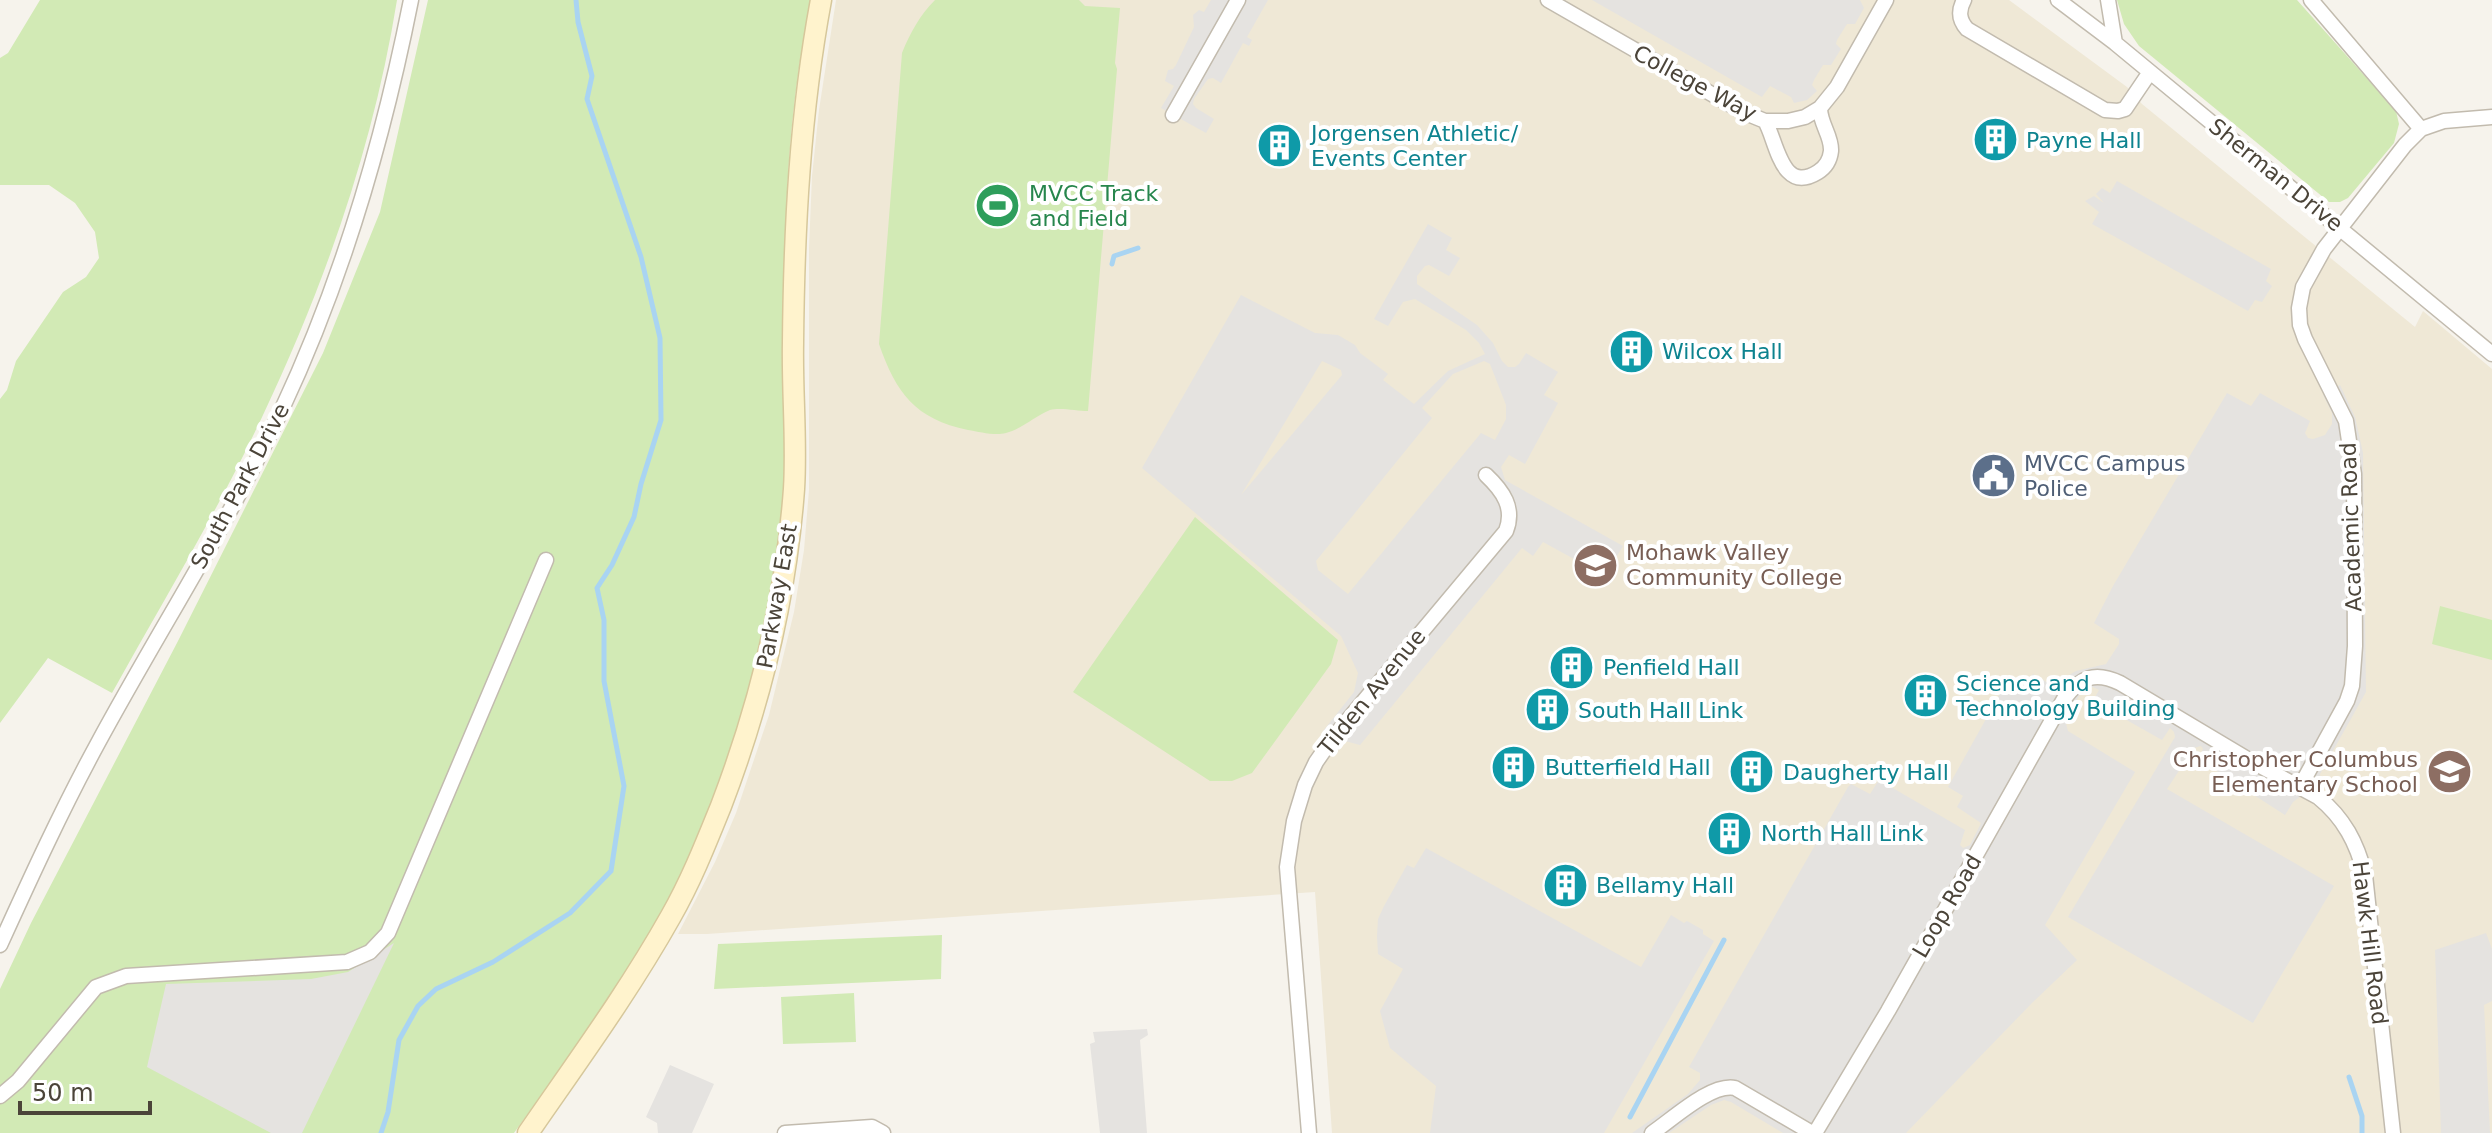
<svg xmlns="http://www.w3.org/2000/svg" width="2492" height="1133" font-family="'DejaVu Sans',sans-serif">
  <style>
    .education { fill: #efe8d6 }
    .green { fill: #d2eab5 }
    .parking { fill: #e5e3e0; fill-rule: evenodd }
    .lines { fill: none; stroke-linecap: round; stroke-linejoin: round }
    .stream { stroke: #a9d4f2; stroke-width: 5 }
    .street-casing { stroke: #c2bbae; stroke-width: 17 }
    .secondary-casing { stroke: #d6c79b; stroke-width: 23 }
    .street { stroke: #fff; stroke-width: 14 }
    .secondary { stroke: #fff3cd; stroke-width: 20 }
    .labels { text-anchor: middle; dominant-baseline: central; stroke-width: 8; stroke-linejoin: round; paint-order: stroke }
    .street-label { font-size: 22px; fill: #4b4439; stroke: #fff }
    .culture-label { font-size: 22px; fill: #0d838f; stroke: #fff; text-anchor: start }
    .leisure-label { font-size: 22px; fill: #27864d; stroke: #fff; text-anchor: start }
    .service-label { font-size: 22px; fill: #4e5e75; stroke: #fff; text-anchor: start }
    .education-label { font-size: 22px; fill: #785e54; stroke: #fff; text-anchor: start }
  </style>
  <rect width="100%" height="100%" fill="#f6f3ec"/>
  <path class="education" d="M836,0h1173l118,87 15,17 273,223 8,-16 69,58v764h-1160l-17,-241 -608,42h-29l37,-72 21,-49 33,-98 25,-103 10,-62 5,-60v-242l3,-72 7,-66z"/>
  <path class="green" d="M40,0h357c-23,144 -72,284 -134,415 -45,96 -100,186 -151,278l-64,-35 -48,65v-324l7,-9 9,-29 47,-69 23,-15 13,-19 -4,-26 -20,-29 -26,-18h-49v-127l8,-5z
    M428,0h383c-19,90 -26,184 -26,276 -1,68 2,137 -1,205 -6,150 -52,299 -122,431 -42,78 -97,149 -148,221h-514v-144l31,-66 147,-282 145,-288 57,-141z
    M935,0h144l6,6 35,2 -5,55 2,6 -29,342c-11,0 -28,-4 -38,-1 -15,6 -28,19 -44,23 -11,3 -26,-1 -38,-3 -53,-11 -72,-37 -89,-86l23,-291c8,-20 18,-38 33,-53z
    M2117,0h180l99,111 3,13 -5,19 -46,55 -8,4h-11l-190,-156 -15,-22z
    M1195,517l143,123 -7,24 -79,109 -20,8h-22l-137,-89z
    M2440,606l52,14v40l-60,-16z
    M942,935l-1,44 -227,10 4,-45z
    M854,993l2,49 -73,2 -2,-47z"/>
  <path class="parking" d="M1211,0h57l-21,37 5,3 -3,6 -6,-3 -22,40 -8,-5 -5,1 -14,20 -1,5 3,4 18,11 -8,14 -45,-25 13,-22 -9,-5 3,-11 5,-1 3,-4 18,-38 -1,-12 6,-5 5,2z
    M1592,0h268l4,8 -9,16h-8l-10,16 -1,4 5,5 -10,16h-8l-9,15 -2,5 5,6 -10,9 -13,3 -3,-6 -21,-11 -8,11z
    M2117,181l154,88 -5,12 6,5 -10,16 -7,-2 -7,11 -156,-87 7,-12 -14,-11 9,-5 10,7 -8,-9 6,-6 8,5z
    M1428,224l24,14 -6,12 14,8 -11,18 -20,-11 -4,1 -8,10v8l60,41 16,18 9,18 6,6h7l4,-3 7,-11 32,19 -14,23 14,8 -33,61 -16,-9 -8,12 4,13 118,66 -18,30 -62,-34 -10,14 -11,-8 -162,197 -15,-4 -5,5 -17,-15 31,-39 4,-19 -17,-37 -199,-168 99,-173 74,38 23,2 17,10 5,8 28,21 -5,6 31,24 34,-33 37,-17 -6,-11 -13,-13 -51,-31 -12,3 -15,24 -14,-7zM1322,361l19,9 1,5 -101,120zM1484,361l6,3 16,41v14l-11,21 -14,-7 -133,161 -30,-24 -2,-9 116,-143 -10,-10 31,-34z
    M2340,385l15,32 8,36 3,239 -46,82 1,7 -28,21 -8,13 -87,-56 5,-10 -2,-3 -7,2 -27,41 167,97 -81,137 -185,-106 107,-180 -1,-5 -4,-4 -8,12 -69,-39 6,-11 -6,-3 -12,6 -4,6 -12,21 3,11 67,41 -90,153 32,35 -45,43 -126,130h-123l-52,-31 -7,-2 -13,5 -42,28h-37l56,-39 12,-14v-7l-11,-6 159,-280 3,-3 19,10 9,-14 86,50 -5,15 3,3 7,-3 11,-22 -24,-16 6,-11 -15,-9 62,-111 16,9 7,-11 25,15 11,-14 7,-4 30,-7 13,-20v-5l-25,-16 19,-37 114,-193 24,13 9,-13 50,28 -5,12 3,5 5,1 12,-4 7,-11v-11l-9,-18z
    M1426,848l215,119 30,-52 13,8 3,-2 16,9v4l11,7 -110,192h-174l6,-47 -46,-38 -10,-37 23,-42 -25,-15 -1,-18 1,-17 6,-13 23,-41 7,3z
    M2486,933l6,16v52l-8,4 6,128h-49l-6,-183z
    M394,943l-92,190h-31l-124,-66 19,-83 145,-5 37,-7z
    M1147,1029l1,6 -8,5 7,93h-47l-10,-89 5,-2 -2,-10z
    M670,1065l44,19 -22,49h-34l-1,-10 -11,-6z"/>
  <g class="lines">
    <path class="stream" d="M1112,264l2,-8 24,-8
      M2349,1077l13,39v17
      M1630,1117l94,-177
      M381,1133l7,-21 11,-72 19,-34 18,-17 57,-27 77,-49 41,-42 13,-85 -20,-105v-61l-7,-32 15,-23 22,-48 7,-33 20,-64 -1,-82 -19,-81 -54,-158 5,-23 -14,-54 -2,-22"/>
    <defs>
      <path id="street" d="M1548,0l195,112 22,9h23l17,-4 15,-9 17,-21 49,-87
        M1964,0c-6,11 -5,20 3,29l138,81 13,1 7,-2 25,-37
        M2058,0l57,43 377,311
        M2108,0l7,43
        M2311,0l110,129
        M1173,115l65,-115
        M1765,121c12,20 16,74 53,51 8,-5 12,-12 13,-21 1,-15 -11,-27 -11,-43
        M2300,787l47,-86 5,-15 3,-40 -1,-172 -8,-53 -41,-82 -5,-14 -1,-17 4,-21 21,-38 81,-104 16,-16 23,-8 48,-4
        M0,945c31,-68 62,-136 98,-202 60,-111 130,-219 184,-334 61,-130 101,-268 129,-409
        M0,1096l18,-15 78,-94 30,-11 221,-14 23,-10 18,-19 158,-373
        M785,1133l87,-6 11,6
        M1309,1133l-22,-266 7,-46 11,-36 11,-23 16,-23 174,-208c9,-23 -3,-40 -20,-56
        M1652,1133c21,-14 59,-50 83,-45l77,45
        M1815,1133l73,-122 176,-312c16,-22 31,-28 56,-16l129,77 69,37c26,21 39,46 47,78l28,258"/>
      <path id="secondary" d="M528,1133c49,-71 101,-142 143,-217 20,-35 35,-73 50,-110 39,-102 65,-208 73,-317 3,-48 -2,-98 -1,-146 1,-115 7,-230 28,-343"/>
    </defs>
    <use href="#street" class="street-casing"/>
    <use href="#secondary" class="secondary-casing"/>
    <use href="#street" class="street"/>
    <use href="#secondary" class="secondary"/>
  </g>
  <defs>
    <symbol id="building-disc" viewBox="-11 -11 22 22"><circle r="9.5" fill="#0f9aa8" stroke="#fff"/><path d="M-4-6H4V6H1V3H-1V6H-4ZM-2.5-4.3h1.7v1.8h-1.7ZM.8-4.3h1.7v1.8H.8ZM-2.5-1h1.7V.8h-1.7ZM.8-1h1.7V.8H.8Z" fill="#fff"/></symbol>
    <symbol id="stadium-disc" viewBox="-11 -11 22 22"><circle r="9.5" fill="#2e9e5b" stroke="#fff"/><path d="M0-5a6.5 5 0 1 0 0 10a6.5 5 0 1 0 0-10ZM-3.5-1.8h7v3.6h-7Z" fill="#fff"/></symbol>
    <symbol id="civic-disc" viewBox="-11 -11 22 22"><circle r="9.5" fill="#5c6f8a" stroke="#fff"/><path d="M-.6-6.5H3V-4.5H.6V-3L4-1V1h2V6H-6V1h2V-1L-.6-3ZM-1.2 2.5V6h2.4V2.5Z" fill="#fff"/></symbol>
    <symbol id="university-disc" viewBox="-11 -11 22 22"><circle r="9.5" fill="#8d6e63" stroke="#fff"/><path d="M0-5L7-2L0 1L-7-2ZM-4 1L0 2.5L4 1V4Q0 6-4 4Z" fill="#fff"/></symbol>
    <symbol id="school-disc" viewBox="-11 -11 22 22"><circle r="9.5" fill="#8d6e63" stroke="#fff"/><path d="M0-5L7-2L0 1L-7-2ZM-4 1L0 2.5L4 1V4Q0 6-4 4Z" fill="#fff"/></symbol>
  </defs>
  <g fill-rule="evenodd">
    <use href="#building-disc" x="1970" y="114" width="51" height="51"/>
    <use href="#building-disc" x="1254" y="120" width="51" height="51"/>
    <use href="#stadium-disc" x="972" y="180" width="51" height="51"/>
    <use href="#building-disc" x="1606" y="326" width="51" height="51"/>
    <use href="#civic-disc" x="1968" y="450" width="51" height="51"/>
    <use href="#university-disc" x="1570" y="540" width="51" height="51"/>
    <use href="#building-disc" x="1546" y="642" width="51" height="51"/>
    <use href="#building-disc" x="1900" y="670" width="51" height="51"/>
    <use href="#building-disc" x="1522" y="684" width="51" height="51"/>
    <use href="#building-disc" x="1488" y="742" width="51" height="51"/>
    <use href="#building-disc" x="1726" y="746" width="51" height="51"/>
    <use href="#school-disc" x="2424" y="746" width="51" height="51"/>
    <use href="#building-disc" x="1704" y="808" width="51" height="51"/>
    <use href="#building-disc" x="1540" y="860" width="51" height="51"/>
  </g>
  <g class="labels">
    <g class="street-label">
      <text transform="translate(1695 83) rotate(28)">College Way</text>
      <text transform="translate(2276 175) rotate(39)">Sherman Drive</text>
      <text transform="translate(240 486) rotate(-62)">South Park Drive</text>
      <text transform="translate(2351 527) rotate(-92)">Academic Road</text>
      <text transform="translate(777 596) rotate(-80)">Parkway East</text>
      <text transform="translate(1372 692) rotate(-51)">Tilden Avenue</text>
      <text transform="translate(1947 906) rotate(-60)">Loop Road</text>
      <text transform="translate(2370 943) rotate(83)">Hawk Hill Road</text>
    </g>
    <g class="culture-label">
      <text x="1311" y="133">Jorgensen Athletic/<tspan x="1311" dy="25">Events Center</tspan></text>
      <text x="2026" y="140">Payne Hall</text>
      <text x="1662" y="351">Wilcox Hall</text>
      <text x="1603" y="667">Penfield Hall</text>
      <text x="1956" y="683">Science and<tspan x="1956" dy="25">Technology Building</tspan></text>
      <text x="1578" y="710">South Hall Link</text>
      <text x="1545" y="767">Butterfield Hall</text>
      <text x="1783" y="772">Daugherty Hall</text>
      <text x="1761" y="833">North Hall Link</text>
      <text x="1596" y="885">Bellamy Hall</text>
    </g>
    <g class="leisure-label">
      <text x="1029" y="193">MVCC Track<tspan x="1029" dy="25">and Field</tspan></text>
    </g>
    <g class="service-label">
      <text x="2024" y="463">MVCC Campus<tspan x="2024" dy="25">Police</tspan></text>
    </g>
    <g class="education-label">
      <text x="1626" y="552">Mohawk Valley<tspan x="1626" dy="25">Community College</tspan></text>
      <text x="2418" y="759" text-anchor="end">Christopher Columbus<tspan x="2418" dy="25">Elementary School</tspan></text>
    </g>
  </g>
  <path d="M20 1101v12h130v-12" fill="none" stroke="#4b4439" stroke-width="4"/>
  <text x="32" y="1101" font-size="24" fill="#4b4439" stroke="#ffffff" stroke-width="6" paint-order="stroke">50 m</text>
</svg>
